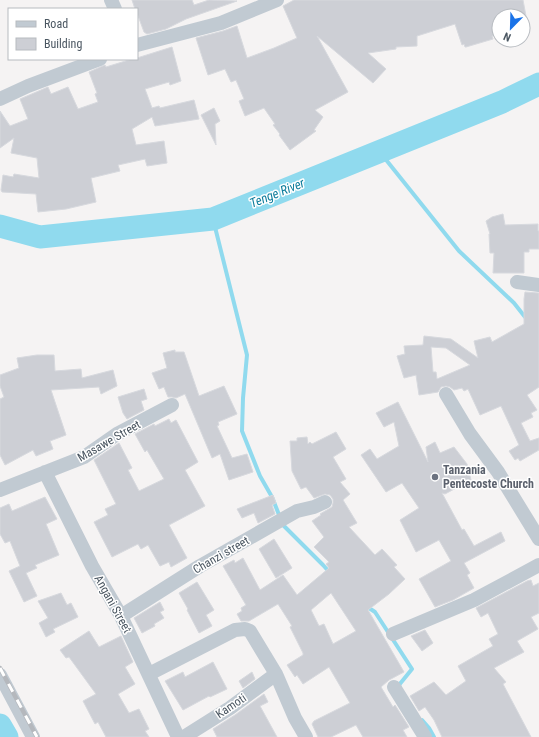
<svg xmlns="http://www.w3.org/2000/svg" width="539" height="737" font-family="'Roboto Condensed',sans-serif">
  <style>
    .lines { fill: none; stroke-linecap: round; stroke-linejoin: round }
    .stream { stroke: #90daee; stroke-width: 4 }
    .river { stroke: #90daee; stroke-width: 23 }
    .building { fill: #cdcfd5; stroke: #d7d9de; fill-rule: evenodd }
    .minor { stroke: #c1cad2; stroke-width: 14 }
    .rail-casing { stroke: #b5b8bd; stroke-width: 4.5 }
    .rail { stroke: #fff; stroke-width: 3; stroke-dasharray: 9; stroke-linecap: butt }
    .worship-dot { fill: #6b7280; stroke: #fff; stroke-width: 1.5 }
    .labels { text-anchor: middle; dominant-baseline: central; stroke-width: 3; stroke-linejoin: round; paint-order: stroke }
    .street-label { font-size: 12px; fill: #4a5661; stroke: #fff }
    .worship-label { font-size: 12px; font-weight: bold; fill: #5b616d; stroke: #fff; text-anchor: start }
    .water-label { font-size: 13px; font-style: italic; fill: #0c7c9b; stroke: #fff }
  </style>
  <rect width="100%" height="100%" fill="#f5f3f3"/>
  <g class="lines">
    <path class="stream" d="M379,151l80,100 55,52 11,14h14
      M213,219l34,136 -4,43 -1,33 18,45 12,21 11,28 40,40 8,9
      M366,606l9,6 37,57 -13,16 1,3
      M422,720l7,8 5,9"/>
    <path class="river" d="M0,226l40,11 173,-18 289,-117 37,-18
      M0,725l7,12"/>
  </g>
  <path class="building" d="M132,0h60l2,5 15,-5 28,1 -51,18 -20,10 -19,5 -3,-2 -7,-19v-4h-2z
    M294,0h229l3,16h-27v19l-7,1 1,3 -27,8h-1l-1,-3 -2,1 -7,-21 -38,12v10l-21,1v2l-28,4 18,16 -13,14 -56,-47 31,56 -33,18 8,7 -9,13 2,1 -26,19 -11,-15 1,-1 -7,-9 2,-1 -11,-16 -19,8 -6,-15 5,-2 -8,-19 -5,2 -6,-13 -17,6 -12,-37 27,-7 14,-5 10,32 27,-10 23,-10 -14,-32z
    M172,47l9,34 -11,4 -1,-3 -24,7 7,19 7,-2 1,2 34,-8 5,19 -44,7 -3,-9 -20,12 4,16 28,-4 3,22 -20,3 -2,-7 -27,6 2,6 -29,7 5,24 -30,7 -28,3 -2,-18 -34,-2 -1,-2 2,-15 10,2 1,-3 25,4 -2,-20 -26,-5 3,-15 -14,10v-37l10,15 18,-7 -8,-20 28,-12 3,7 17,-7 10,22 20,-7 -3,-8 2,-1 -8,-21 16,-7 1,2 26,-8h5v-1z
    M214,108l6,13 -5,3 1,21 -15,-30z
    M503,214l2,11 33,-1v7h1v18h-10v3h-5v21h-31l1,-20h-4l-1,-19h1l-4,-13 6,-4z
    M525,292l14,1v94l-12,8 10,15 -6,3 2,4 -12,6 9,18 9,-3v12l-19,11 -2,-3 -3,2 -6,-9 10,-6 -18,-39 -21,9 -12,-26 -4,2 -2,-3 -8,2 -4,-3 -4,-1 -5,1 -3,5 -19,3 -3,-20 -12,3 -7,-22 8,-2 -1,-8 19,-1 1,-9 27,3 27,19 -4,-17 16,-4 2,5 32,-18v-25zM431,347l15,1 24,17 -33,14 -1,-7h-3z
    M175,350v2h9l15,44 25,-10 13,28 -19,8 1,3 -2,1 15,32 15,-4 6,18 -24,8 -9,-26 -8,4 -27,-64 -9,4 -4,-1h-4l-4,-10 -5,2 -7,-16 15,-5 -4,-15z
    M37,355h17l1,16 26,-2 1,9 31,-8 4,16 -16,8 -2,-7 -48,3 15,45 -16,6 3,8 -17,7 -3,-6 -28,15 -5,-10v-56l4,-2 -4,-11v-11l19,-7 -2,-10z
    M144,389l3,10 -6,2 3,9 -17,9 -4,-6 -5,-16z
    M398,402l30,60 -2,-15 9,-5 5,11 14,-6 13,17 4,16 -26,14 -3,-1 20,37 2,-1 10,17 27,-14 4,9 -41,22 6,10 -3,2 7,13 -21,12 -18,7 -16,-28 32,-18 -12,-21 -23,12 -16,-32 19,-12 -17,-25 -16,9 -25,-37 9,-6 7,10 22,-13 -5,-24 -10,5 -8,-14z
    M169,419l2,4 5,-3 22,42 -13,8 20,36 -36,19 18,33 -16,9 -2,-5 -9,4 -12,-21 -7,4 -3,-5 -26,13 -18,-35 14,-7 -3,-6 11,-5 -22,-44 25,-17 13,25 -4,2 11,21 25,-12 -17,-29 -2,2 -10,-18 19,-10 1,2z
    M336,432l10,17 -13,8 13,22 -6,3 10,12 -7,6 14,23 -8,4 26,28 7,-6 15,16 -3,2 11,12 -16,15 -21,16 36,62 -15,8 -8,7 12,20 2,-2 14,22 -6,3 4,7h-44l-7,-12 -25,12h-13l-6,-13 2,-3 36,-18 -21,-36 -26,17 -6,-9 -2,2 -8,-12 16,-10v-2l-13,-26 2,-1 -14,-22 -29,17h-8l-4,-7 5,-3 -1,-3 5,-3 -23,-39 11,-6 1,3 8,-5 17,32 23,-15 14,20 32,-27 -3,-4 3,-2 -15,-15 10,-10 -12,-16 9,-6 -1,-1 12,-7 1,-4v-4l-3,-4 -5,-1 -11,4 -8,-11 -5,2 -9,-18 -2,-30h7v-3l10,-1 1,7 2,-2 2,2zM331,593l25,38 -23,13 -9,-20 -5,2 -8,-16z
    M273,495l3,8 -4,2 3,9 -17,9 -4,-10 -12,5 -5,-9z
    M45,497l12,22 -11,5 13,31 -24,10 2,3 -11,5 11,23 -13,6 -15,-31 11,-5 -10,-25 -5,2 -5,-9v-26l9,-4 3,7z
    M274,539l18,29 -16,10 -17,-29z
    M531,580l2,6 6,-3v30l-8,4 7,12 -21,12 7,11 -30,16 12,14 -3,2 28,53h-89l-8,-17 -9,-13 -6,4 -9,-15 24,-14 12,13 20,-14 -8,-15 35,-20 -4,-7 9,-5 -10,-21 -7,4 -5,-9 51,-27z
    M197,582l17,28 -8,5 6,11 -13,7 -12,-23 1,-1 -9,-16z
    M61,593l6,12 4,-2 7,14 -25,12 2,3 -9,5 -7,-14 9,-5 -10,-17z
    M160,602l4,8 -4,2 4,6 -10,6 1,2 -13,7 -8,-15z
    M425,630l8,13 -11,8 -11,-15z
    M89,631l10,16 22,-11 12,26 -8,5 10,17 -17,10 11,19 10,-4 10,20 -4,2 4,6h-43l-8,-15 -3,2 -12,-23 13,-7 -27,-37 -3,1 -6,-8z
    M213,662l14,27 -17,8 -1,-1 -26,14 -18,-29 18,-9 2,5z
    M252,672l3,7 -12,9 -4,-7z
    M264,694l4,8 -8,4 17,31h-60l-4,-8 22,-14z"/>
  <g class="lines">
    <path class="minor" d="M111,0l4,9
      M137,45l84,-22 56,-23
      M0,99l28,-13 72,-27
      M517,282l22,3
      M446,394l24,40 28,38 41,67
      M45,472l47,94 29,50 57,121
      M0,490l84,-33 33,-23 55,-29
      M121,616l79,-50 97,-55 17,-4 11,-5
      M393,634l81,-34 65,-35
      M149,674l86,-44 10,-1 5,2 26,43 19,44 11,19
      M0,675l33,62
      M394,687l31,50
      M184,737l46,-29 46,-34"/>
    <defs>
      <path id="rail" d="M0,668l37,69"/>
    </defs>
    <use href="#rail" class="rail-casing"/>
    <use href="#rail" class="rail"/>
  </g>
  <circle class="worship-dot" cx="435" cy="477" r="4"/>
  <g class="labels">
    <g class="street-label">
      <text transform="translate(109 441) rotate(-30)">Masawe Street</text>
      <text transform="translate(221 555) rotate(-30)">Chanzi street</text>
      <text transform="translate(113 604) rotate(61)">Angani Street</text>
      <text transform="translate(231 706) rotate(-34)">Kamoti</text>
    </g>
    <g class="worship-label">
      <text x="443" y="470">Tanzania<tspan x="443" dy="14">Pentecoste Church</tspan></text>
    </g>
    <g class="water-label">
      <text transform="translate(277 193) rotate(-22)">Tenge River</text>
    </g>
  </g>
  <rect x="8" y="8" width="130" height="52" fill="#ffffff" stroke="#b7bbc0"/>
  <rect x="16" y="21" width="20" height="6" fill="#c1cad2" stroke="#b7bbc0"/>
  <text x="44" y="28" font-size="12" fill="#4a5661">Road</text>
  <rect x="16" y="38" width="20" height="12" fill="#cdcfd5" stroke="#b7bbc0"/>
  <text x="44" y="48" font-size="12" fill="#4a5661">Building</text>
  <g transform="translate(511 28) rotate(203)"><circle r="19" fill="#ffffff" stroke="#b7bbc0"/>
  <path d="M0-3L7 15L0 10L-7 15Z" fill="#1a73e8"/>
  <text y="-6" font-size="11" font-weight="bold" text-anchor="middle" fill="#4a5661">N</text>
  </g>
</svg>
